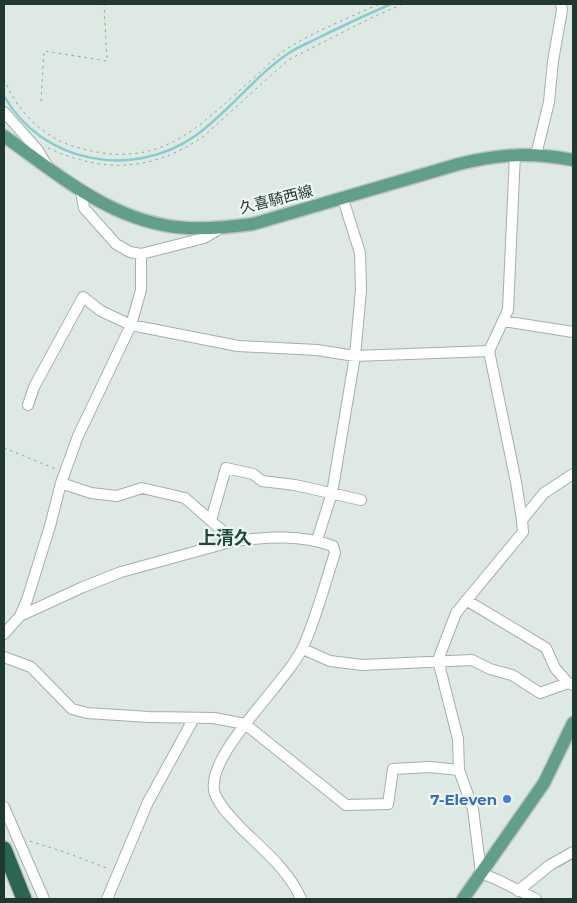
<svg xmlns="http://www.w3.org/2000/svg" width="577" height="903" font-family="Montserrat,'Noto Sans JP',sans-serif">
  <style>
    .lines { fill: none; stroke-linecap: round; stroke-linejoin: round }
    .stream { stroke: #85cdcf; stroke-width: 2.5 }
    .minor-casing { stroke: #a1b1a9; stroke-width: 12 }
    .major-casing { stroke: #bcc4c1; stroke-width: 15 }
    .highway-casing { stroke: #bcc4c1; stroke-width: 18 }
    .path { stroke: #7ead98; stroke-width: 1; stroke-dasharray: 2.5 4; stroke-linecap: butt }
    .minor { stroke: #fff; stroke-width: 10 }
    .major { stroke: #629f88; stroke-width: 12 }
    .highway { stroke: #2c6552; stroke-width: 15 }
    .shop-dot { fill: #3f7fe0; stroke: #eef6f1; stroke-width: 2 }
    .labels { text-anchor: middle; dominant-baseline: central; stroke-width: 4.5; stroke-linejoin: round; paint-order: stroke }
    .street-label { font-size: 15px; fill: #1f392f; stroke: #eef6f1 }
    .shop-label { font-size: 15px; font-weight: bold; fill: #366cbe; stroke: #eef6f1; text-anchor: end }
    .quarter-label { font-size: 18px; font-weight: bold; fill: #1c4a39; stroke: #eef6f1 }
  </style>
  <rect width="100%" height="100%" fill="#dee9e3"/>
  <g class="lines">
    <path class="stream" d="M4,96c38,67 128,84 191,40 35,-25 61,-62 97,-85 7,-4 16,-8 24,-12 24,-12 50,-24 75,-35
      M559,866l14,-8"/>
    <defs>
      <path id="minor" d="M4,112l33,37 11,18
        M515,154l-7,156 -19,41 27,131 6,38 1,12 -67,81 -18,47 20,79 1,31 14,39 8,64 17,7 38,19
        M536,155l13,-53 4,-41 9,-51 -1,-6
        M81,192l3,16 32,36 14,8 11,2 63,-16 17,-10
        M503,321l70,11
        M28,405l6,-18 49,-90 18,14 30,14 107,21 79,4 38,6 134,-5
        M61,483l30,10 26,3 25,-8 43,10 49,43c34,-4 66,-7 99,5l2,7c-10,30 -19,66 -32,94 -15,35 -101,110 -88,147 5,13 16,23 25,33 22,22 49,43 61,72
        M211,520l15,-52 27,6 9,7 33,4 66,15
        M522,520l22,-27 29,-19
        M317,540l15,-47 23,-137 6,-66 -1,-37 -17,-54
        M466,600l80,48 9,20 13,15
        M20,616l63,-29 38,-15 113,-31
        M4,634l16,-18 7,-16 23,-74 11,-43 17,-47 53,-111 10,-35v-36
        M303,649l27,12 32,4 110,-5 18,9 22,6 28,18 28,-10 5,2
        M4,657l27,10 41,42 15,4 62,4 65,1 31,6 101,81 42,-1 5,-35 37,-2 29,3
        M4,807l40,92
        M518,891l32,-26 23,-13
        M107,899l41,-97 46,-84"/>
      <path id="major" d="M4,136c56,40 112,89 184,92 22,1 43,-1 65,-4l206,-60c42,-10 71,-12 114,-4
        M463,899l81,-116 29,-60"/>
      <path id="highway" d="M4,849l20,50"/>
    </defs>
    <use href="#minor" class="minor-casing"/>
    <use href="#major" class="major-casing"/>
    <use href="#highway" class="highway-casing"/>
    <path class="path" d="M4,79c13,32 39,59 72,68 87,26 123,-22 182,-73 11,-10 22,-22 35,-29 27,-16 58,-28 86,-41
      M41,101l3,-50 63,10 -3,-57
      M48,148c57,26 105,23 156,-12l84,-76 83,-42 32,-14
      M4,448l52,21
      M30,841l37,12 42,16"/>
    <use href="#minor" class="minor"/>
    <use href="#major" class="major"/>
    <use href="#highway" class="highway"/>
  </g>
  <circle class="shop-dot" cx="507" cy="799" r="5"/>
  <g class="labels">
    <g class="street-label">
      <text transform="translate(276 199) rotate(-14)">久喜騎西線</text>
    </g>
    <g class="shop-label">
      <text x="497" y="799">7-Eleven</text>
    </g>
    <g class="quarter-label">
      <text x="225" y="538">上清久</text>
    </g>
  </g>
  <rect width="577" height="903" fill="none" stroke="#1f392f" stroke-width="10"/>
</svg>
